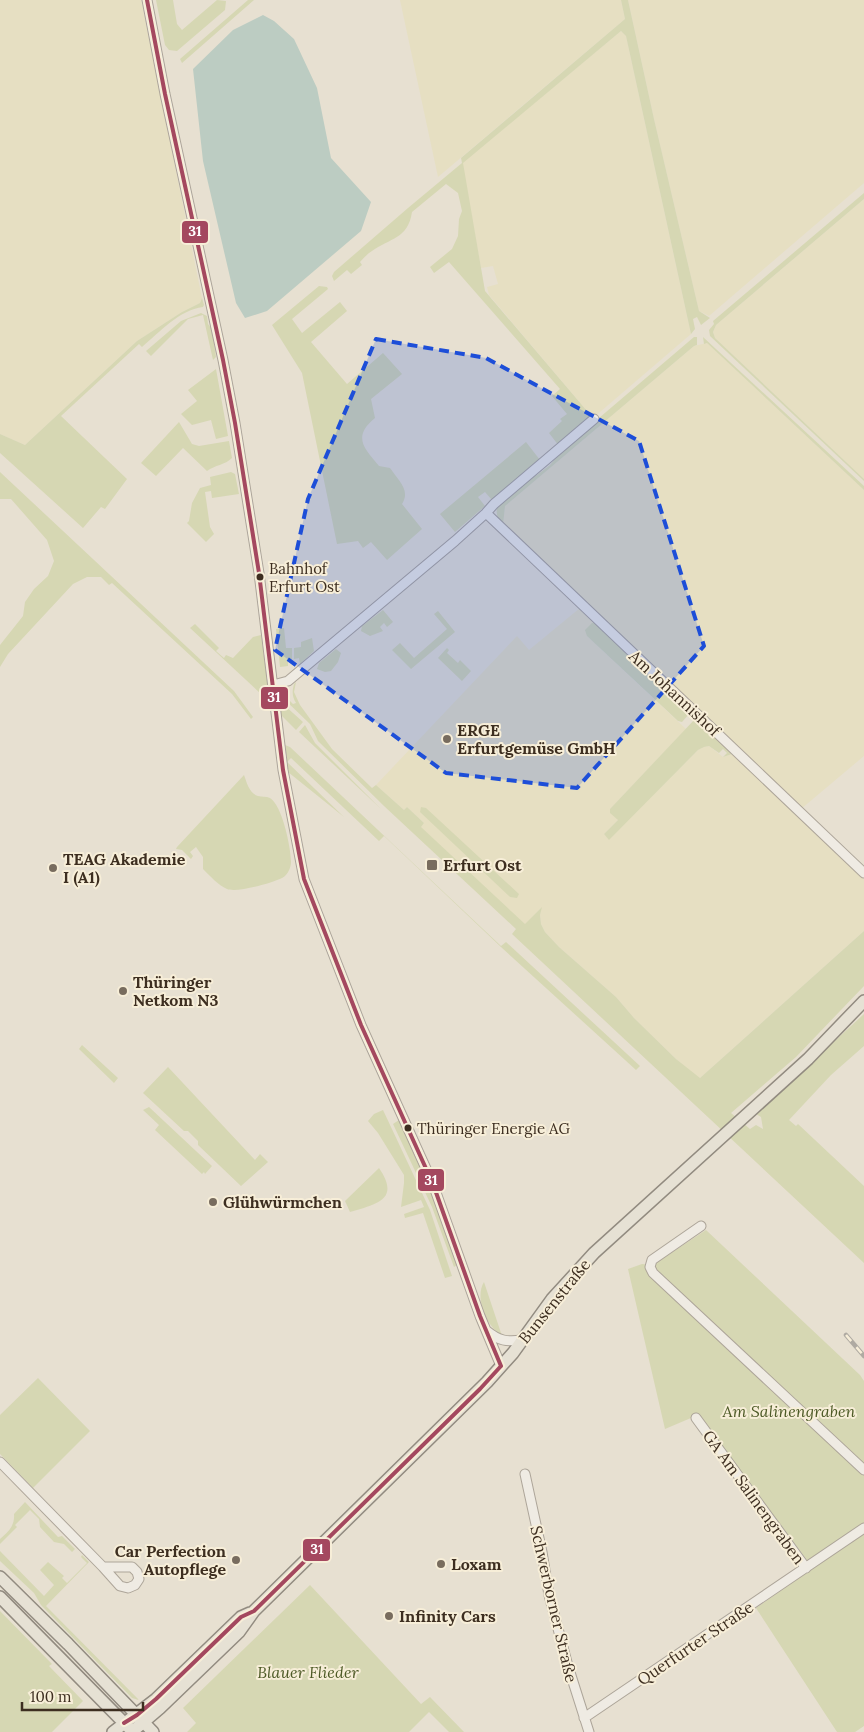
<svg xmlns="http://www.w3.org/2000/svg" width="864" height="1732" font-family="Lora,serif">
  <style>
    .farmland { fill: #e6dfc2 }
    .green { fill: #d6d7b3 }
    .water { fill: #bcccc2 }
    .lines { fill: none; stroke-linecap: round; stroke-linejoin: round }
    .minor-casing { stroke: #ada599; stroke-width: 11 }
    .major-casing { stroke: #928b80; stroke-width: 14 }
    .minor { stroke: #efebe3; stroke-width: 9 }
    .major { stroke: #e6e1d4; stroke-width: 11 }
    .rail-casing { stroke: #afaaa2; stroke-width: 4.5 }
    .rail { stroke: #f7eed8; stroke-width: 2.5; stroke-dasharray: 8; stroke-linecap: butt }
    .bus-1-casing { stroke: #f7eed8; stroke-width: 8 }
    .bus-1 { stroke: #a4485f; stroke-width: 4 }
    .marked { fill: #1d4ed8; fill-opacity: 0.2; stroke: #1d4ed8; stroke-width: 4; stroke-dasharray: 10 6; stroke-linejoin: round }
    .bus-dot { fill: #3d2e20; stroke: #f7eed8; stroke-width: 2 }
    .poi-dot { fill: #786c5e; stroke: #f7eed8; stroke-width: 2 }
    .labels { text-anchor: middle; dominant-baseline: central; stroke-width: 4; stroke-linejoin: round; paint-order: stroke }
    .bus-label { font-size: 15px; fill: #3d2e20; stroke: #f7eed8; text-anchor: start }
    .street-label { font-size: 16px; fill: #3d2e20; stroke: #f7eed8 }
    .poi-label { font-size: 16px; font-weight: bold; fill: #3d2e20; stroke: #f7eed8; text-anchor: start }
    .park-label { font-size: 16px; font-style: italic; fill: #4d5a26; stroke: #f7eed8 }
    .line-badge { stroke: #f7eed8; stroke-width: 2 }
    .badge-label { font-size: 14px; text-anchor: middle; font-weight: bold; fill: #fff }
  </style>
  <rect width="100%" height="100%" fill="#e7e0d1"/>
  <path class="farmland" d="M0,0h141l61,298 -2,5 -18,9 -45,29 -112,104 -25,-11z
    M400,0h221l4,19 -187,158z
    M628,0h236v183l-155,133 -10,-5 -45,-192z
    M621,31l5,5 65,298 -98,84 -104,-123 -2,-8 11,-3 -5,-18 -12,2 -19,-105z
    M864,199v280l-149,-141 -2,-6 3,-7z
    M707,343l157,147v266l-63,53 -298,-284 2,-19 189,-160z
    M580,608l17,15 -10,13 99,93 -76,80 8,11 -14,14 5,5 89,-89 6,-3 5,-1 14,11 9,-3 132,125v52l-164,147 -5,-2 -19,-17 -42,-41 -18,-21 -57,-50 -14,-15 -4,-8 -1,-9 1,-7 -16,17 -105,-98 4,-4 -17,-16 -3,3 -28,-25 141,-149 12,14z"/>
  <path class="green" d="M156,0h17l4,24 5,6 35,-30 9,1 -1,9 -48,41 -8,-1 -4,-5z
    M248,0h6l-72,63 -2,-4z
    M621,0h7l26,119 45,192 11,7 -9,7 -4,-8 -4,2 2,10 -4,5 -65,-298 -5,-5 -158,132 22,128 108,127 -34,28 -10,-13 13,-12 -2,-2 7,-5 -15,-18 8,-7 -111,-127 -15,11 -4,-6 22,-18 6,-13 1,-17 3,-8 -4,-18 -12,-9 -34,28c-4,27 -22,26 -40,39 -5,3 -8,7 -12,11l2,3 -11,9 -4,-4 -13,11 -2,-5 2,-4 74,-64 54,-45 -1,-5 164,-139z
    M864,193v6l-148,126 -3,7 2,6 149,141v2l-154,-145 -1,-6 5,-6 -1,-3z
    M319,286l8,1 1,2 -36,30 10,14 38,-31 7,9 -36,31 36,42 36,-31 19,21 -31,25 4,19c-23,19 -11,30 4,48l11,2c8,12 21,22 12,36l20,25 -35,31 -16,-18 -8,6 -5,-7 -21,3 -35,-171 -30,-48z
    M202,298l2,7 -1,2c-24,3 -43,25 -61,40l-3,-3 -78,72 66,63 -22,30 -4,-2 -18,21 -83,-75v-19l25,11 112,-104 45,-29 18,-9z
    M201,313l6,3 1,8 4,5 4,28 -3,3 -10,-45 -15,4 -37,37 -5,-5 35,-30z
    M694,337h3v8l-3,1 -189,160 -2,19c-6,-6 -7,-11 -6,-19l30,-27 10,-4 13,-10 15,-18z
    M703,337l161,149v4l-157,-147 -3,1z
    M216,369l12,67 -12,3 -5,-19 -19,5 -11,-11 16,-13 -9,-11z
    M179,422l13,22 7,2 30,-5 3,17c-7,7 -17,7 -25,13l-24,-23 -27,28 -15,-13z
    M526,442l14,18 -48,40 -7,-8 -7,5 7,9 -30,26 -15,-18z
    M0,472l234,219 19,26 -2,2 -19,-25 -120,-111 -3,2 -8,-8h-14l-14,7 -65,70 -8,13v-22l23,-29 2,-14 9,-13 14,-13 6,-15 -7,-21 -36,-41h-11z
    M231,472l4,2 4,20 -27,4 -1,-7 -6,1 5,35 4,7 -8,8 -19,-19 2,-2 3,-18 8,-15 11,-3 -1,-8z
    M383,610l10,12 -6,5 -3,-4 -4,4 3,4 -13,5 -9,-5 1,-5z
    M438,611l17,21 -44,37 -19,-19 8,-7 14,15 33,-29 -13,-15z
    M592,623h5l91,85 1,6 -7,8 -4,-1 -91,-85 -2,-6z
    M195,624l24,24 -3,3 8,7 2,-3 7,3 20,-21 8,-2 10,72 -6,-6 -4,-7 -71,-66z
    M284,628l2,20h6v11l-4,1v6l-8,1 -4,-38z
    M312,638l2,13 -14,13 -1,-6 -5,1v-11l7,-1v-5z
    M447,648l2,2 -2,3 11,10 2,-3 11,11 -9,10 -24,-23z
    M336,649l5,4 -3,9 -7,9 -6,1 -8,-3 2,-6z
    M296,682l-2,10 6,13 32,44 40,39 4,-3 28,25 3,-3 17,16 -3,4 104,97 17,-17 -2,8 1,9 4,8 14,15 57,50 18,21 42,41 24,19 164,-147v55l-68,71 -65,56 19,16 6,-4 7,4 -2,-12 -5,-3 108,-100v32l-33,29 -42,45 7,6 2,-2 66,62v77l-352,-329 4,-5 -132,-123 -66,-65 -8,-17 -27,-26 2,-2 8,8 3,-1c-4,-7 -4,-11 -2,-19z
    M279,703l4,1 20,18 -7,8 -16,-16z
    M695,719h5l133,127 18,21 -119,-113 -9,3 4,-4 -4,-4 -4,4 -10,-7 -5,1 -6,3 -89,90 -5,-6 14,-14 -8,-7v-4z
    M305,725l10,18 66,66 -82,-77z
    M285,745l5,2 211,199 5,-4 134,124 -4,4 -135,-123 -117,-111 -5,5 -88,-83 -4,4 57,55 -56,-45z
    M244,775c3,8 5,18 14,21 4,1 8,0 12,2 12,7 21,49 21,64 0,5 -3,13 -9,16 -10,5 -45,15 -55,11 -9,-4 -17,-13 -24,-20v-12l-7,-10 -6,5 3,4 -2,3 -9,-9 -6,-1 1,-2z
    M421,807l5,1 93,86 -2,4 -7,-1 -90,-85z
    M82,1045l36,33 -4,5 -35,-34z
    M168,1067l87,93 5,-6 8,8 -27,24 -43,-41v-4l-10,-10h-4l-41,-38z
    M149,1107l63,59 -7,8 -1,-2 -2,2 -47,-44 4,-5 -16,-15z
    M383,1110l47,100 22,66 -7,2 -22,-65 -18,5 -1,-4 20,-7 -3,-7 -20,7 3,-24v-8l-26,-42 -10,-12 6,-7z
    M399,1120l30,67 28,78 -3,2 -22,-60 -39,-83z
    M379,1168c22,32 -3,36 -29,44l-5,-11z
    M706,1230l154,145 4,6v345l-9,6h-18l-81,-124 57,-40 -115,-153 -33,14 -37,-160 14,-5 11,1z
    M484,1282l18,54c-15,-9 -28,-38 -18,-54z
    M38,1378l52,53 -57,57 -33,-34v-39z
    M25,1502l33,35 4,-1 13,13 -3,3 -8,-8 -10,-2 -14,-15 -1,-8 -9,-9 -15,15 2,2 -17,17v-5c8,-7 15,-13 14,-25z
    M0,1551l44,45 10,-11 -14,-15 8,-8 16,14 -2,2 5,5 20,-20 -6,-6 1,-2 7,7 -43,44 93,94 -7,-2 -91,-93 -7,-12 -34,-32z
    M310,1585l111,119 9,-7 34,35h-15l-20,-20 -20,20h-222l9,-9 -13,-15z
    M0,1611l52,53 -3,2 34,35 -31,31h-52z"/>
  <path class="water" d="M263,15l11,6 20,18 23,49 14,70 40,44 -10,29 -94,80 -22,7 -9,-15 -33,-142 -10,-92 40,-39z"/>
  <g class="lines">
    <defs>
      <path id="minor" d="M147,0l18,94 58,266 12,63 24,150 24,197 21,109 57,146 72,159 47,132 21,50
        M486,513l378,360
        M273,685l15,-4 167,-140 31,-28 8,-9 100,-85
        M701,1226l-49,34 -2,7 3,6 211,197
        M487,1331c12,10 20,11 35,9
        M696,1418l110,150
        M0,1462l103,105 17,19 8,2 7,-3 4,-6 -2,-7 -5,-5h-29
        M525,1474l17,78 7,43 19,71 21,66
        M584,1718l280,-190"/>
      <path id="major" d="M0,1577l68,67 85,88
        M0,1597l133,135
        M113,1732l43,-33 85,-82 9,-4
        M132,1732l28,-24 79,-76 15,-21 233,-229 26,-29 39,-54 42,-46 214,-194 56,-58"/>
    </defs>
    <use href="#minor" class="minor-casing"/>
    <use href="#major" class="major-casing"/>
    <use href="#minor" class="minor"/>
    <use href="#major" class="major"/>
    <defs>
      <path id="rail" d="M846,1335l18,21"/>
    </defs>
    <use href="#rail" class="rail-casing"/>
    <use href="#rail" class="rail"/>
    <defs>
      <path id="bus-1" d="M147,0l18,94 58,266 12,63 24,150 24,197 21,109 57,146 72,159 47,132 21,50
        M124,1723l13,-8 19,-16 85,-82 13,-6 226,-222 21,-23"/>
    </defs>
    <use href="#bus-1" class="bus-1-casing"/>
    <use href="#bus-1" class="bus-1"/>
  </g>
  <path class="marked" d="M376,339l110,19 153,83 65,205 -127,142 -131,-15 -171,-123 33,-151z"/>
  <g class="bus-dot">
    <circle cx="260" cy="577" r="4.5"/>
    <circle cx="408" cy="1128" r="4.5"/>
  </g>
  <g class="poi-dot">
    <circle cx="447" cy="739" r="5"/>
    <rect x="426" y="859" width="12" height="12" rx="2.5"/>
    <circle cx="53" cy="868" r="5"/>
    <circle cx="123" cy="991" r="5"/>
    <circle cx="213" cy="1202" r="5"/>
    <circle cx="236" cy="1560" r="5"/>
    <circle cx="441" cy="1564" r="5"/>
    <circle cx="389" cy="1616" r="5"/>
  </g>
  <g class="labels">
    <g class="bus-label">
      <text x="269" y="568">Bahnhof<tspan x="269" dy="18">Erfurt Ost</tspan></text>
      <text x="417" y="1128">Thüringer Energie AG</text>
    </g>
    <g class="street-label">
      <text transform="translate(675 693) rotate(43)">Am Johannishof</text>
      <text transform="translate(554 1301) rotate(-51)">Bunsenstraße</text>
      <text transform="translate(754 1497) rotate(54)">GA Am Salinengraben</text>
      <text transform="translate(554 1604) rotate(77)">Schwerborner Straße</text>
      <text transform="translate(695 1643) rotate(-34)">Querfurter Straße</text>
    </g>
    <g class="poi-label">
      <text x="457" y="730">ERGE<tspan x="457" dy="18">Erfurtgemüse GmbH</tspan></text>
      <text x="63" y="859">TEAG Akademie<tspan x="63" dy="18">I (A1)</tspan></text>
      <text x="443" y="865">Erfurt Ost</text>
      <text x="133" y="982">Thüringer<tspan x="133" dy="18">Netkom N3</tspan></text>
      <text x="223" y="1202">Glühwürmchen</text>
      <text x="226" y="1551" text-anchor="end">Car Perfection<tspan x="226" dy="18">Autopflege</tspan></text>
      <text x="451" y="1564">Loxam</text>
      <text x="399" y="1616">Infinity Cars</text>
    </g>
    <g class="park-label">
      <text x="789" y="1411">Am Salinengraben</text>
      <text x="308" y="1672">Blauer Flieder</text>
    </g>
  </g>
  <g class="line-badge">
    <rect x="181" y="220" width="28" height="24" rx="5" fill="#a4485f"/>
    <rect x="260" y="686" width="29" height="24" rx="5" fill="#a4485f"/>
    <rect x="417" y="1168" width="28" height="24" rx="5" fill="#a4485f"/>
    <rect x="302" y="1538" width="29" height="24" rx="5" fill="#a4485f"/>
  </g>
  <g class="badge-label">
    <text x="195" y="236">31</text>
    <text x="274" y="702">31</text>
    <text x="431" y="1185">31</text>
    <text x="317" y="1554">31</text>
  </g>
  <path d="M22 1702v8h121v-8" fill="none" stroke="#3d2e20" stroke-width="2.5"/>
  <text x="30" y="1702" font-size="15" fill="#3d2e20" stroke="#f7eed8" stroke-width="4" paint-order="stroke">100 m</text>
</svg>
